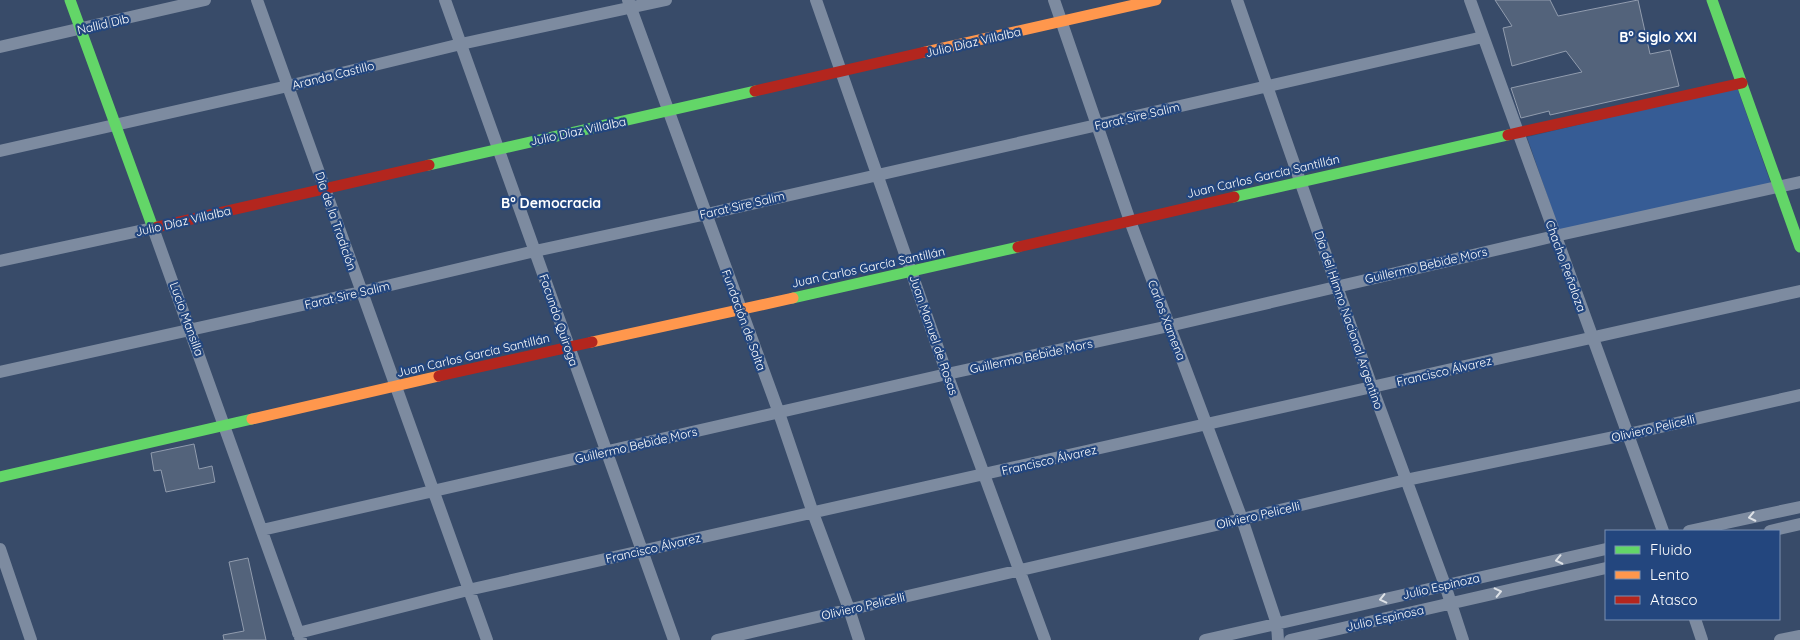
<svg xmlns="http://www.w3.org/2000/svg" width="1800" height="640" font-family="Quicksand,sans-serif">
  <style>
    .green { fill: #365c95 }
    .building { fill: #53637b; stroke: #919cae }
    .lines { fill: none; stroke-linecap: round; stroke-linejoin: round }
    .street { stroke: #7d8ba0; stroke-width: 12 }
    .fast { stroke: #63d668; stroke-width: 11 }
    .slow { stroke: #ff974d; stroke-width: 11 }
    .jam { stroke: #b3261e; stroke-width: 11 }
    .oneway { stroke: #dee2e7 }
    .labels { text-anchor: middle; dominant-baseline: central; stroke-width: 4.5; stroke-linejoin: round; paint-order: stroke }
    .street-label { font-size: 12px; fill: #fff; stroke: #23467e }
    .neighbourhood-label { font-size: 14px; font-weight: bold; fill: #fff; stroke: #23467e }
  </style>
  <rect width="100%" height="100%" fill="#384b69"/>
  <path class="green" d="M1737,87l34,97 -212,46 -32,-93z"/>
  <path class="building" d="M1495,0h55l8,16 80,-16 12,54 20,-4 9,36 -129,29 -1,-4 -28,7 -10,-30 71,-16 -16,-21 -54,15 -9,-38 9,-2z
    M194,444l5,25 13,-3 3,16 -49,10 -5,-22 -7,1 -3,-18z
    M248,558l18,82h-42l-1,-5 21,-4 -15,-69z"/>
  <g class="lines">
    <path class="street" d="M257,0l230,640
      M445,0l229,640
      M628,0l151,413 34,100 36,96 10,31
      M816,0l131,374 98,266
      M1054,0l76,221 112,298 35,105 1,16
      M1237,0l135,387 73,198 18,55
      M1470,0l193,531
      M0,47l205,-47
      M0,151l288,-65 173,-42 205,-44
      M0,261l153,-33 148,412
      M0,372l361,-80 174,-41 172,-37 776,-177
      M262,530l685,-156 222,-48 386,-90 245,-54
      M1689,531l111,-24
      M1770,531l30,-7
      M0,549l31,91
      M1695,619l7,21
      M298,633l170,-43 173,-39 1159,-260
      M717,640l525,-121 164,-39 223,-46 171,-39
      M1205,640l401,-91
      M1290,640l316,-72
      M1780,640l20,-4"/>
    <path class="fast" d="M70,0l83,228 4,-1
      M1712,0l88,247
      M429,165l326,-74
      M1234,197l274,-62
      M793,298l225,-51
      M0,477l252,-58"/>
    <path class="slow" d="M925,52l231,-52
      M592,342l201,-44
      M252,419l187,-43"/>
    <path class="jam" d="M755,91l170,-39
      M1508,135l234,-52
      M157,227l272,-62
      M1018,247l216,-50
      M439,376l153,-34"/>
  </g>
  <defs><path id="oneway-chevron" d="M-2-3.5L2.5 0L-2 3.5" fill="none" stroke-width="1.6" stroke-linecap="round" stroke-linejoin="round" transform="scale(1.25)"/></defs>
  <g class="oneway">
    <use href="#oneway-chevron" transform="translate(1752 517) rotate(168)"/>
    <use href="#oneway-chevron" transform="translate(1559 560) rotate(168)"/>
    <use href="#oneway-chevron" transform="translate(1498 592) rotate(-13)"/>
    <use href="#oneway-chevron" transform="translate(1383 599) rotate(167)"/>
  </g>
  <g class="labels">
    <g class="street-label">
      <text transform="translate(103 24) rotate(-13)">Nallid Dib</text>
      <text transform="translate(973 42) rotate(-13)">Julio Díaz Villalba</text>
      <text transform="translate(333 75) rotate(-14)">Aranda Castillo</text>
      <text transform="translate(1137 116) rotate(-13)">Farat Sire Salim</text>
      <text transform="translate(578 131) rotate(-12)">Julio Díaz Villalba</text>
      <text transform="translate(1263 176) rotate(-13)">Juan Carlos García Santillán</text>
      <text transform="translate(742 205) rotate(-13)">Farat Sire Salim</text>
      <text transform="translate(183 221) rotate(-13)">Julio Díaz Villalba</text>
      <text transform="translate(336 221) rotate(71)">Día de la Tradición</text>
      <text transform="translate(1426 265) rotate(-13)">Guillermo Bebide Mors</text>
      <text transform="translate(1566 266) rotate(70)">Chacho Peñaloza</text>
      <text transform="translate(868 267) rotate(-12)">Juan Carlos García Santillán</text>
      <text transform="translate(347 295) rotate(-13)">Farat Sire Salim</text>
      <text transform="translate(187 319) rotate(70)">Lucio Mansilla</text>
      <text transform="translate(559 320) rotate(71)">Facundo Quiroga</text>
      <text transform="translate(744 320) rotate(70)">Fundación de Salta</text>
      <text transform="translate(1167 320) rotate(69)">Carlos Xamena</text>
      <text transform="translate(1349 320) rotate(71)">Día del Himno Nacional Argentino</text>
      <text transform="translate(934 335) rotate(71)">Juan Manuel de Rosas</text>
      <text transform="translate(473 355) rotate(-13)">Juan Carlos García Santillán</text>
      <text transform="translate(1031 356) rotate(-12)">Guillermo Bebide Mors</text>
      <text transform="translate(1444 371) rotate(-13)">Francisco Álvarez</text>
      <text transform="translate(1653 428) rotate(-13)">Oliviero Pelicelli</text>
      <text transform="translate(636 445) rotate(-13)">Guillermo Bebide Mors</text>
      <text transform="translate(1049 460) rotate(-13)">Francisco Álvarez</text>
      <text transform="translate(1258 515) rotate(-13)">Oliviero Pelicelli</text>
      <text transform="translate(653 548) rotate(-13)">Francisco Álvarez</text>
      <text transform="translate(1441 586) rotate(-13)">Julio Espinoza</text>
      <text transform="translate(863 606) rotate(-13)">Oliviero Pelicelli</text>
      <text transform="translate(1385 618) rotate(-13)">Julio Espinosa</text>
    </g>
    <g class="neighbourhood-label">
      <text x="1658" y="37">B° Siglo XXI</text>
      <text x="551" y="203">B° Democracia</text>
    </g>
  </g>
  <rect x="1605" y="530" width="175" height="90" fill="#23467e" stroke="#7b90b2"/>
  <rect x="1615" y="546" width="25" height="8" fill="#63d668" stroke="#7b90b2"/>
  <text x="1650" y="555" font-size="15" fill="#ffffff">Fluido</text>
  <rect x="1615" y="571" width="25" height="8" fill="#ff974d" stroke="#7b90b2"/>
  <text x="1650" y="580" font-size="15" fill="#ffffff">Lento</text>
  <rect x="1615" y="596" width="25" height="8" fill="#b3261e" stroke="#7b90b2"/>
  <text x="1650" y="605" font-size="15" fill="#ffffff">Atasco</text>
</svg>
